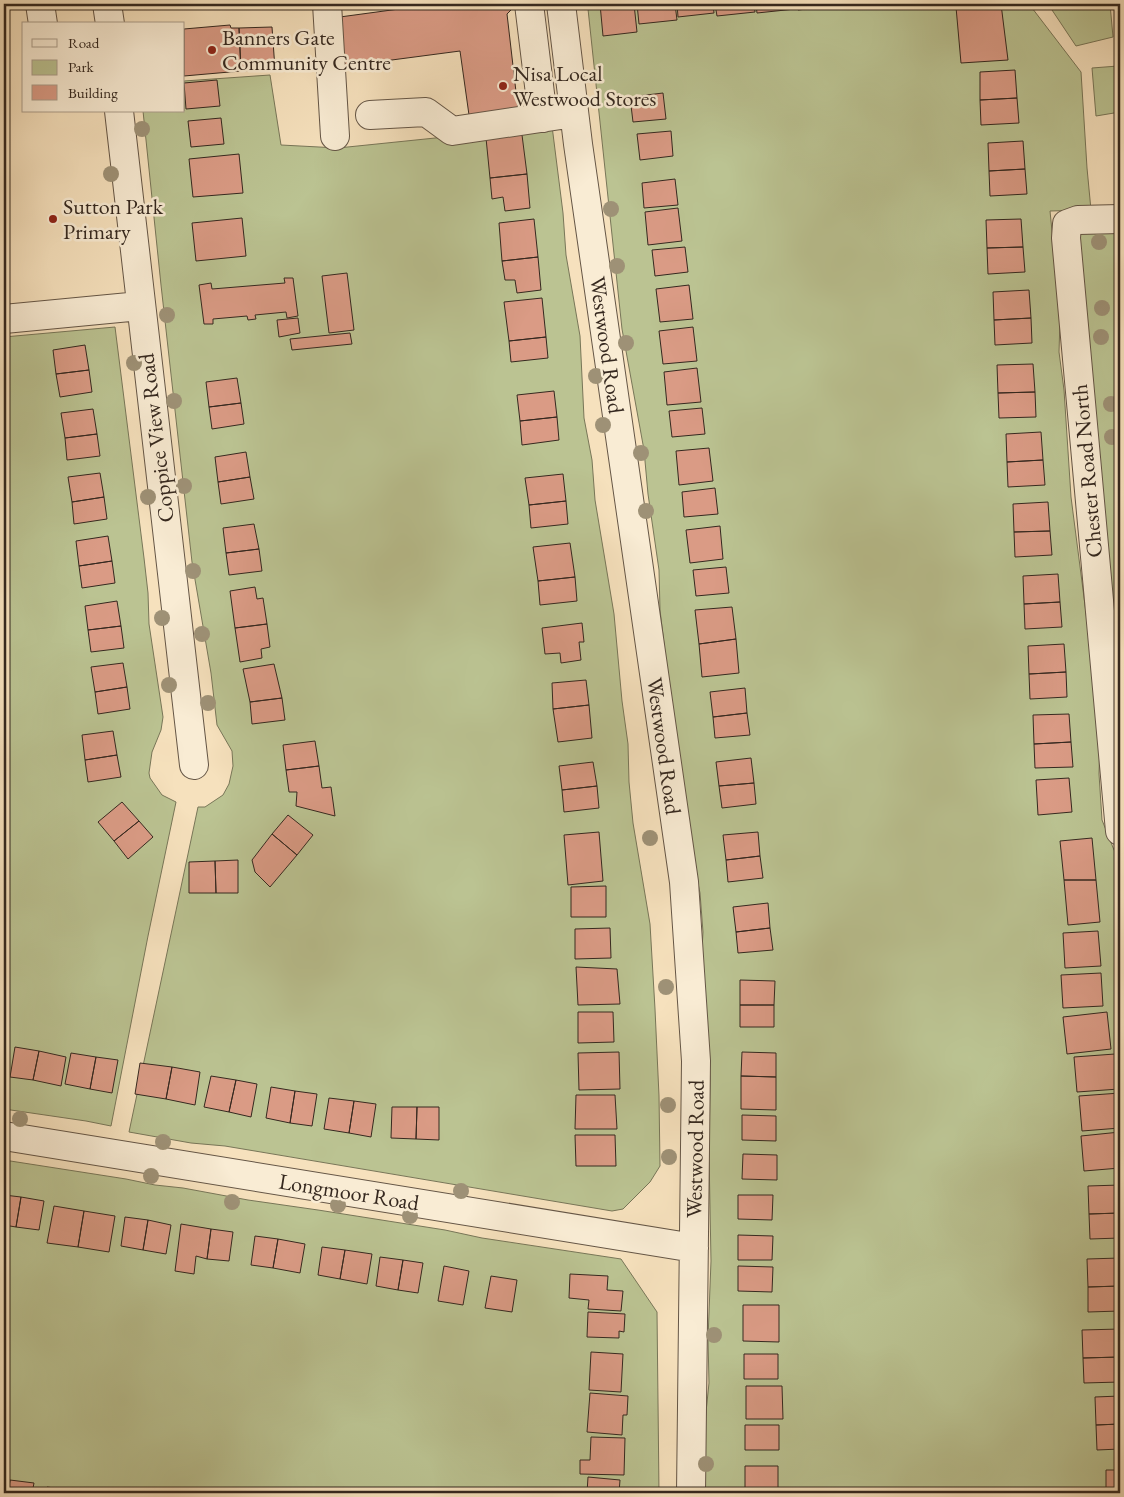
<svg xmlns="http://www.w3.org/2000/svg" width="1124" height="1497" font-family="'EB Garamond',serif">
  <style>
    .green { fill: #bbc392; stroke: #787658 }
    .building { fill: #da9b85; stroke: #35281f }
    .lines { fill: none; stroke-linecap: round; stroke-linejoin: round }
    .minor-casing { stroke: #655646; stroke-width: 30 }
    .minor { stroke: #f9ecd4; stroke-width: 28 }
    .tree { fill: #9e9176 }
    .poi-dot { fill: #8f2418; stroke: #f9ecd4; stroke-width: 2 }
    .labels { text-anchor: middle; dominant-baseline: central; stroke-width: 5; stroke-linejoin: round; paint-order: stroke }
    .poi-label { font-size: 22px; fill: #35281f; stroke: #f9ecd4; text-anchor: start }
    .street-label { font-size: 22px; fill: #35281f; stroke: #f9ecd4 }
  </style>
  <rect width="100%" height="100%" fill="#f6e1bd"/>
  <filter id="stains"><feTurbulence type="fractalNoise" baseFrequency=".004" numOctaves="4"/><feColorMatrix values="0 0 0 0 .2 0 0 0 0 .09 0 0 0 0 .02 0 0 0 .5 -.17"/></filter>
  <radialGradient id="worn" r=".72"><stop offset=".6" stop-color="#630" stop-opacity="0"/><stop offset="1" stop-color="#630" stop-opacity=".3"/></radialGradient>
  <path class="green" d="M593,4h436l52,68 6,96 4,42 -41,1 7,70 3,38 -1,33 5,38 7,107 18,139 11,104 -1,34 3,46 12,30 6,8v635h-417l2,-71 4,-39 -1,-44 3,-78 -2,-108 1,-75 -5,-74 -4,-36 2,-36 -3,-39 -8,-38 -26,-173 -2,-38 -4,-34 -1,-40 -11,-76 -4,-44 -22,-121 -34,-320z
    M1048,4h62l3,33 -37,9z
    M1118,66l2,15v31l-24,4 -4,-48z
    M270,75l11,70 57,3 214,-22 11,87 3,42 14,81 4,82 8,42 3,40 19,114 8,87 6,43 1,38 4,41 17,101 5,85 4,87 1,70 -10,16 -27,27 -11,2 -387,-65 -34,-3 -62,-11 69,-325h7l18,-12 6,-11 4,-18 -1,-15 -15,-26 -6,-52 -19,-111 -31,-277 -18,-174h41v-30z
    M1116,230l3,7 1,10v472l-43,-474 4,-12z
    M115,327l29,231 4,35 1,31 14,93 -2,13 -9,22 -3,21 1,5 12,17 14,7 -28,134 -37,190 -25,-5 -82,-12v-772z
    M4,1160l122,19 29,6 28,3 65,12 70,10 127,20 37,8 139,21 36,53 2,181h-655z"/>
  <path class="building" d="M436,4h73l5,3 -7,7 11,95 -49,6 -9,-64 -129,17 -6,-49z
    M600,4h34l3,28 -34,4z
    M637,4h38l2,16 -38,4z
    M677,4h36l1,9 -36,4z
    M715,4h39l1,8 -38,4z
    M756,4h38l1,5 -38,4z
    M797,4h46v1l-45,5z
    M977,4h24l7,56 -47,3 -5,-56z
    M230,25l1,3h8l2,43 -57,5v-47z
    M272,27l3,42 -34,2 -2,-43z
    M1015,70l2,28 -37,2v-28z
    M217,80l3,26 -34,3 -2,-26z
    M663,93l3,26 -33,3 -3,-25z
    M1017,98l2,25 -38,2 -1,-25z
    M221,118l3,26 -33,3 -3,-26z
    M671,131l2,25 -33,4 -3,-26z
    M522,135l5,39 -37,4 -4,-40z
    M1023,141l2,28 -36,2 -1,-28z
    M239,154l4,39 -50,4 -4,-38z
    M1025,169l2,25 -37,2 -1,-25z
    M527,174l3,34 -25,3 -2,-14 -11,2 -2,-21z
    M675,179l3,26 -34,3 -2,-25z
    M678,208l4,33 -34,4 -3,-33z
    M242,218l4,38 -50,5 -4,-38z
    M534,219l4,38 -36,4 -3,-38z
    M1021,219l2,28 -36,1 -1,-28z
    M685,247l3,25 -33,4 -3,-26z
    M1023,247l2,25 -37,2 -1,-26z
    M538,257l3,33 -24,3 -2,-13h-10l-3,-19z
    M347,273l7,57 -25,3 -7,-57z
    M284,278h9l5,38 -11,2 -1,-6 -31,3 1,4 -8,1 -1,-4 -34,3v5h-9l-5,-39 12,-2 1,6 73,-6z
    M689,285l4,34 -33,3 -4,-33z
    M1029,290l2,28 -37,2 -1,-28z
    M542,298l4,39 -37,4 -5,-39z
    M298,318l2,15 -21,4 -2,-17z
    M1031,318l1,25 -37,2 -1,-25z
    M693,327l4,34 -34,3 -4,-33z
    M350,333l2,11 -60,6 -2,-11z
    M546,337l2,21 -37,4 -2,-21z
    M85,345l4,25 -33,4 -3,-24z
    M1033,364l2,28 -37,1 -1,-28z
    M697,368l4,34 -34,3 -3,-33z
    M89,370l3,22 -32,5 -4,-23z
    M237,378l4,25 -32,4 -3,-25z
    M554,391l3,26 -37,4 -3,-26z
    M1035,392l1,25 -37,1 -1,-25z
    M241,403l3,21 -32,5 -3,-22z
    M702,408l3,26 -33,3 -3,-26z
    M93,409l4,25 -32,4 -4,-25z
    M557,417l2,23 -37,5 -2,-24z
    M1041,432l2,28 -36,2 -1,-28z
    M97,434l3,22 -33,4 -2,-22z
    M709,448l4,33 -34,4 -3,-34z
    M246,452l4,25 -32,5 -3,-25z
    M1043,460l2,25 -37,2 -1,-25z
    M100,473l4,24 -32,5 -4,-25z
    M563,474l3,27 -37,4 -4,-27z
    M250,477l4,22 -33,5 -3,-22z
    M715,488l3,26 -34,3 -2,-25z
    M104,497l3,22 -33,5 -2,-22z
    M566,501l2,23 -37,4 -2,-23z
    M1048,502l2,29 -36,1 -1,-28z
    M254,524l5,25 -33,4 -3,-25z
    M720,526l3,33 -33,4 -4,-33z
    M1050,531l2,24 -37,2 -1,-25z
    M108,536l4,25 -33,5 -3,-25z
    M570,543l5,34 -37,4 -5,-34z
    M259,549l3,22 -33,4 -3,-22z
    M112,561l3,22 -33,5 -3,-22z
    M726,567l3,26 -33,3 -3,-26z
    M1058,574l2,28 -36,2 -1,-28z
    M575,577l2,24 -37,4 -2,-24z
    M255,587l2,12 6,-1 4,26 -32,4 -5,-37z
    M117,601l4,25 -33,4 -3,-24z
    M1060,602l2,25 -37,2 -1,-25z
    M732,607l4,32 -37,5 -4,-34z
    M582,623l2,19h-5l2,18 -20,3 -1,-10 -15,1 -3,-26z
    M267,624l3,23 -9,2 1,9 -22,4 -5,-34z
    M121,626l3,22 -33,4 -3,-22z
    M736,639l3,34 -37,4 -3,-33z
    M1064,644l2,28 -37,2 -1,-28z
    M123,663l4,24 -32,5 -4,-25z
    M274,664l8,34 -32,4 -7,-33z
    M1066,672l1,25 -37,2 -1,-25z
    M586,680l3,25 -36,4 -1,-26z
    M127,687l3,22 -32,5 -3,-22z
    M745,688l2,25 -34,4 -3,-25z
    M282,698l3,22 -33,4 -2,-22z
    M589,705l3,33 -34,4 -5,-33z
    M747,713l3,22 -35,3 -2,-21z
    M1069,714l2,28 -37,2 -1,-29z
    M113,731l4,24 -32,5 -3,-25z
    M315,741l4,25 -33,4 -3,-25z
    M1071,742l2,25 -38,1 -1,-24z
    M117,755l4,22 -33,5 -3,-22z
    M751,758l3,25 -35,3 -3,-24z
    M593,762l4,24 -35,4 -3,-24z
    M319,766l3,22 9,-1 4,29 -39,-10 1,-14h-8l-3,-22z
    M1069,778l3,34 -34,3 -2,-35z
    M754,783l2,21 -34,4 -3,-22z
    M597,786l2,22 -35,4 -2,-22z
    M122,802l17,19 -25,20 -16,-19z
    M288,815l25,20 -16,20 -25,-21z
    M139,821l14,16 -25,22 -14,-18z
    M599,832l4,49 -35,4 -4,-50z
    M758,832l2,24 -34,4 -3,-25z
    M272,834l25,21 -27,32 -15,-15 -3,-12z
    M1092,838l4,42h-32l-4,-39z
    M760,856l3,22 -35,4 -2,-22z
    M238,860v33h-22l-1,-32z
    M215,861l1,32h-27v-31z
    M1064,880h32l4,42 -32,3z
    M606,886v31h-35v-30z
    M768,903l2,25 -34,4 -3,-25z
    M610,928l1,30 -36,1v-30z
    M770,928l3,22 -35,3 -2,-21z
    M1098,931l3,35 -36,2 -2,-35z
    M576,967l41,2 3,35 -42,1z
    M1101,973l2,33 -40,2 -2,-33z
    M740,980l35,1 -1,24h-34z
    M740,1005h34v22h-34z
    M578,1012h35l1,30 -36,1z
    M1107,1012l4,37 -44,5 -4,-37z
    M15,1047l24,4 -6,29 -23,-3z
    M39,1051l27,6 -5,29 -28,-6z
    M619,1052l1,37 -41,1 -1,-37z
    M742,1052l34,1v24l-35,-1z
    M71,1053l25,4 -6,32 -25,-5z
    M1115,1054l4,35 -42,3 -3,-35z
    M96,1057l22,3 -6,33 -22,-4z
    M140,1063l32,4 -6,32 -31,-5z
    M172,1067l28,5 -5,33 -29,-6z
    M211,1076l25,4 -7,32 -25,-5z
    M741,1076l35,1v33l-35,-1z
    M236,1080l21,4 -6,33 -22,-5z
    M271,1087l24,4 -5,32 -24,-5z
    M295,1091l22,3 -5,32 -22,-3z
    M1120,1093v35l-38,3 -3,-35z
    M576,1095h39l2,34h-42z
    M329,1098l25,3 -5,32 -25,-4z
    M354,1101l22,3 -5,33 -22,-4z
    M392,1107h25l-1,32 -25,-1z
    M417,1107h22v33l-23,-1z
    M742,1115l34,1v25l-34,-1z
    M1120,1132v36l-36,3 -3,-35z
    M575,1135h40l1,31h-40z
    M743,1154l34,1v25l-35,-1z
    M1120,1185v28l-31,1 -1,-28z
    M4,1195l17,2 -5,30 -12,-2z
    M738,1195h35l-1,25 -34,-1z
    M21,1197l23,4 -5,29 -23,-3z
    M54,1206l30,5 -6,36 -31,-4z
    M84,1211l31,5 -6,36 -31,-5z
    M1120,1213v25l-30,1 -1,-25z
    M125,1217l23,3 -5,30 -22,-4z
    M148,1220l23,5 -5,29 -23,-4z
    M181,1224l30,5 -4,30 -11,-3 -2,18 -19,-3z
    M211,1229l22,3 -4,29 -22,-2z
    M738,1235l35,1 -1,24h-34z
    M255,1236l23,3 -5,29 -22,-3z
    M278,1239l27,5 -5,29 -27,-5z
    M322,1247l23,3 -5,29 -22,-4z
    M345,1250l27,4 -5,30 -27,-5z
    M380,1257l23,3 -5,30 -22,-4z
    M1120,1258v28l-32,1 -1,-28z
    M403,1260l20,3 -5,30 -20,-3z
    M444,1266l25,5 -6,34 -25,-4z
    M738,1266l35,1 -1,25 -34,-1z
    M570,1274l38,2 -1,14 16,1 -2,20 -33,-2 1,-9 -20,-2z
    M491,1276l26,4 -5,32 -27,-4z
    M1120,1286v25l-32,1v-25z
    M743,1305h36v37l-36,-1z
    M588,1312l37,2 -1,18 -5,-1v7l-32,-1z
    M1120,1329v28l-37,1 -1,-28z
    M591,1352l32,2 -2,38 -32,-2z
    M744,1354h34v25h-34z
    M1120,1357v25l-36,1 -1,-25z
    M746,1386h36l1,33h-37z
    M590,1393l38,3 -1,19h-4l-1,20 -35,-3z
    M1120,1396v28l-24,1 -1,-28z
    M1120,1424v25l-23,1 -1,-25z
    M745,1425h34v25h-34z
    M591,1437l34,1 -1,37 -44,-1v-14h10z
    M745,1466h33v27h-33z
    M1106,1470h14v23h-14z
    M588,1477l32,3 -1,13h-32z
    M4,1479l6,1 -2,13h-4z
    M10,1480l24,3 -2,10h-24z
    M47,1487l22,3v3h-23z"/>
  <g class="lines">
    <defs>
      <path id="minor" d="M40,4l3,20
        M107,4l3,20
        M327,4l8,132
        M529,4l14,114
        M561,4l17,140 106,738 12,179 -5,432
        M119,111l75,654
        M370,115l56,-3 26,19 122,-18
        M1120,219l-42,1 -11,4 -1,14 54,593
        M4,319l136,-13
        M4,1136l690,112"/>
    </defs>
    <use href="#minor" class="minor-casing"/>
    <use href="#minor" class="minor"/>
  </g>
  <g class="tree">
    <circle cx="142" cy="129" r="8"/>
    <circle cx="111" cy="174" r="8"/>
    <circle cx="611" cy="209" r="8"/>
    <circle cx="1099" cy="242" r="8"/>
    <circle cx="617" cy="266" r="8"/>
    <circle cx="1102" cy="308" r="8"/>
    <circle cx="167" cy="315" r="8"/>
    <circle cx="1101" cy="337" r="8"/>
    <circle cx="626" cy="343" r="8"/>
    <circle cx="134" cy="363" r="8"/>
    <circle cx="596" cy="376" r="8"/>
    <circle cx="174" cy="401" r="8"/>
    <circle cx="1111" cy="404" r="8"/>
    <circle cx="603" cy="425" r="8"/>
    <circle cx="1112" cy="437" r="8"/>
    <circle cx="641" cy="453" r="8"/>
    <circle cx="184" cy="486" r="8"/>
    <circle cx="148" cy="497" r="8"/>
    <circle cx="646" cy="511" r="8"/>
    <circle cx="193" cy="571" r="8"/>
    <circle cx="162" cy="618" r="8"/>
    <circle cx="202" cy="634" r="8"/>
    <circle cx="169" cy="685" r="8"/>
    <circle cx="208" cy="703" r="8"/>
    <circle cx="650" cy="838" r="8"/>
    <circle cx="666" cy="987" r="8"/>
    <circle cx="668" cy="1105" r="8"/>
    <circle cx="20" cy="1119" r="8"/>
    <circle cx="163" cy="1142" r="8"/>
    <circle cx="669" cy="1157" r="8"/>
    <circle cx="151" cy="1176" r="8"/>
    <circle cx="461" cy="1191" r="8"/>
    <circle cx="232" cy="1202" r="8"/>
    <circle cx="338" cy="1205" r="8"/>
    <circle cx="410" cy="1216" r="8"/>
    <circle cx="714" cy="1335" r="8"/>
    <circle cx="706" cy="1464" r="8"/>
  </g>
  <g class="poi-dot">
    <circle cx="212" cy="50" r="5"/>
    <circle cx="503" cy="86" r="5"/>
    <circle cx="53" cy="219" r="5"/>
  </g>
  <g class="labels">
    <g class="poi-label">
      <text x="222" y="37">Banners Gate<tspan x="222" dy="25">Community Centre</tspan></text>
      <text x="513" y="73">Nisa Local<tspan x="513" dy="25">Westwood Stores</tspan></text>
      <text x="63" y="206">Sutton Park<tspan x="63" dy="25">Primary</tspan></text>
    </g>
    <g class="street-label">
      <text transform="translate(607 345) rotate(82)">Westwood Road</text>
      <text transform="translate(156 438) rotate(-97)">Coppice View Road</text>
      <text transform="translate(1087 471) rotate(-95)">Chester Road North</text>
      <text transform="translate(664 746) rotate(82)">Westwood Road</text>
      <text transform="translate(695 1149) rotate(-89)">Westwood Road</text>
      <text transform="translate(349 1192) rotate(9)">Longmoor Road</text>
    </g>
  </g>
  <rect width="1124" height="1497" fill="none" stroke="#f6e1bd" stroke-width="20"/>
  <rect x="5" y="5" width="1114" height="1487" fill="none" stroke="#35281f" stroke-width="2.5"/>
  <rect x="10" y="10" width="1104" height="1477" fill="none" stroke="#35281f"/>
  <rect x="22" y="22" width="162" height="90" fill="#f9ecd4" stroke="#ab9e8c"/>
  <rect x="32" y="39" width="25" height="8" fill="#f9ecd4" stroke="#ab9e8c"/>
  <text x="68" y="48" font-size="15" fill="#35281f">Road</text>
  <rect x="32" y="60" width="25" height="15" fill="#bbc392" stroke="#ab9e8c"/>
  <text x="68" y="72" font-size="15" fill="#35281f">Park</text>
  <rect x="32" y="85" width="25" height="15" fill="#da9b85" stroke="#ab9e8c"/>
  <text x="68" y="98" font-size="15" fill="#35281f">Building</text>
  <rect width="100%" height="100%" filter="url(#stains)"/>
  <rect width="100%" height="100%" fill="url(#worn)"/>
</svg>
